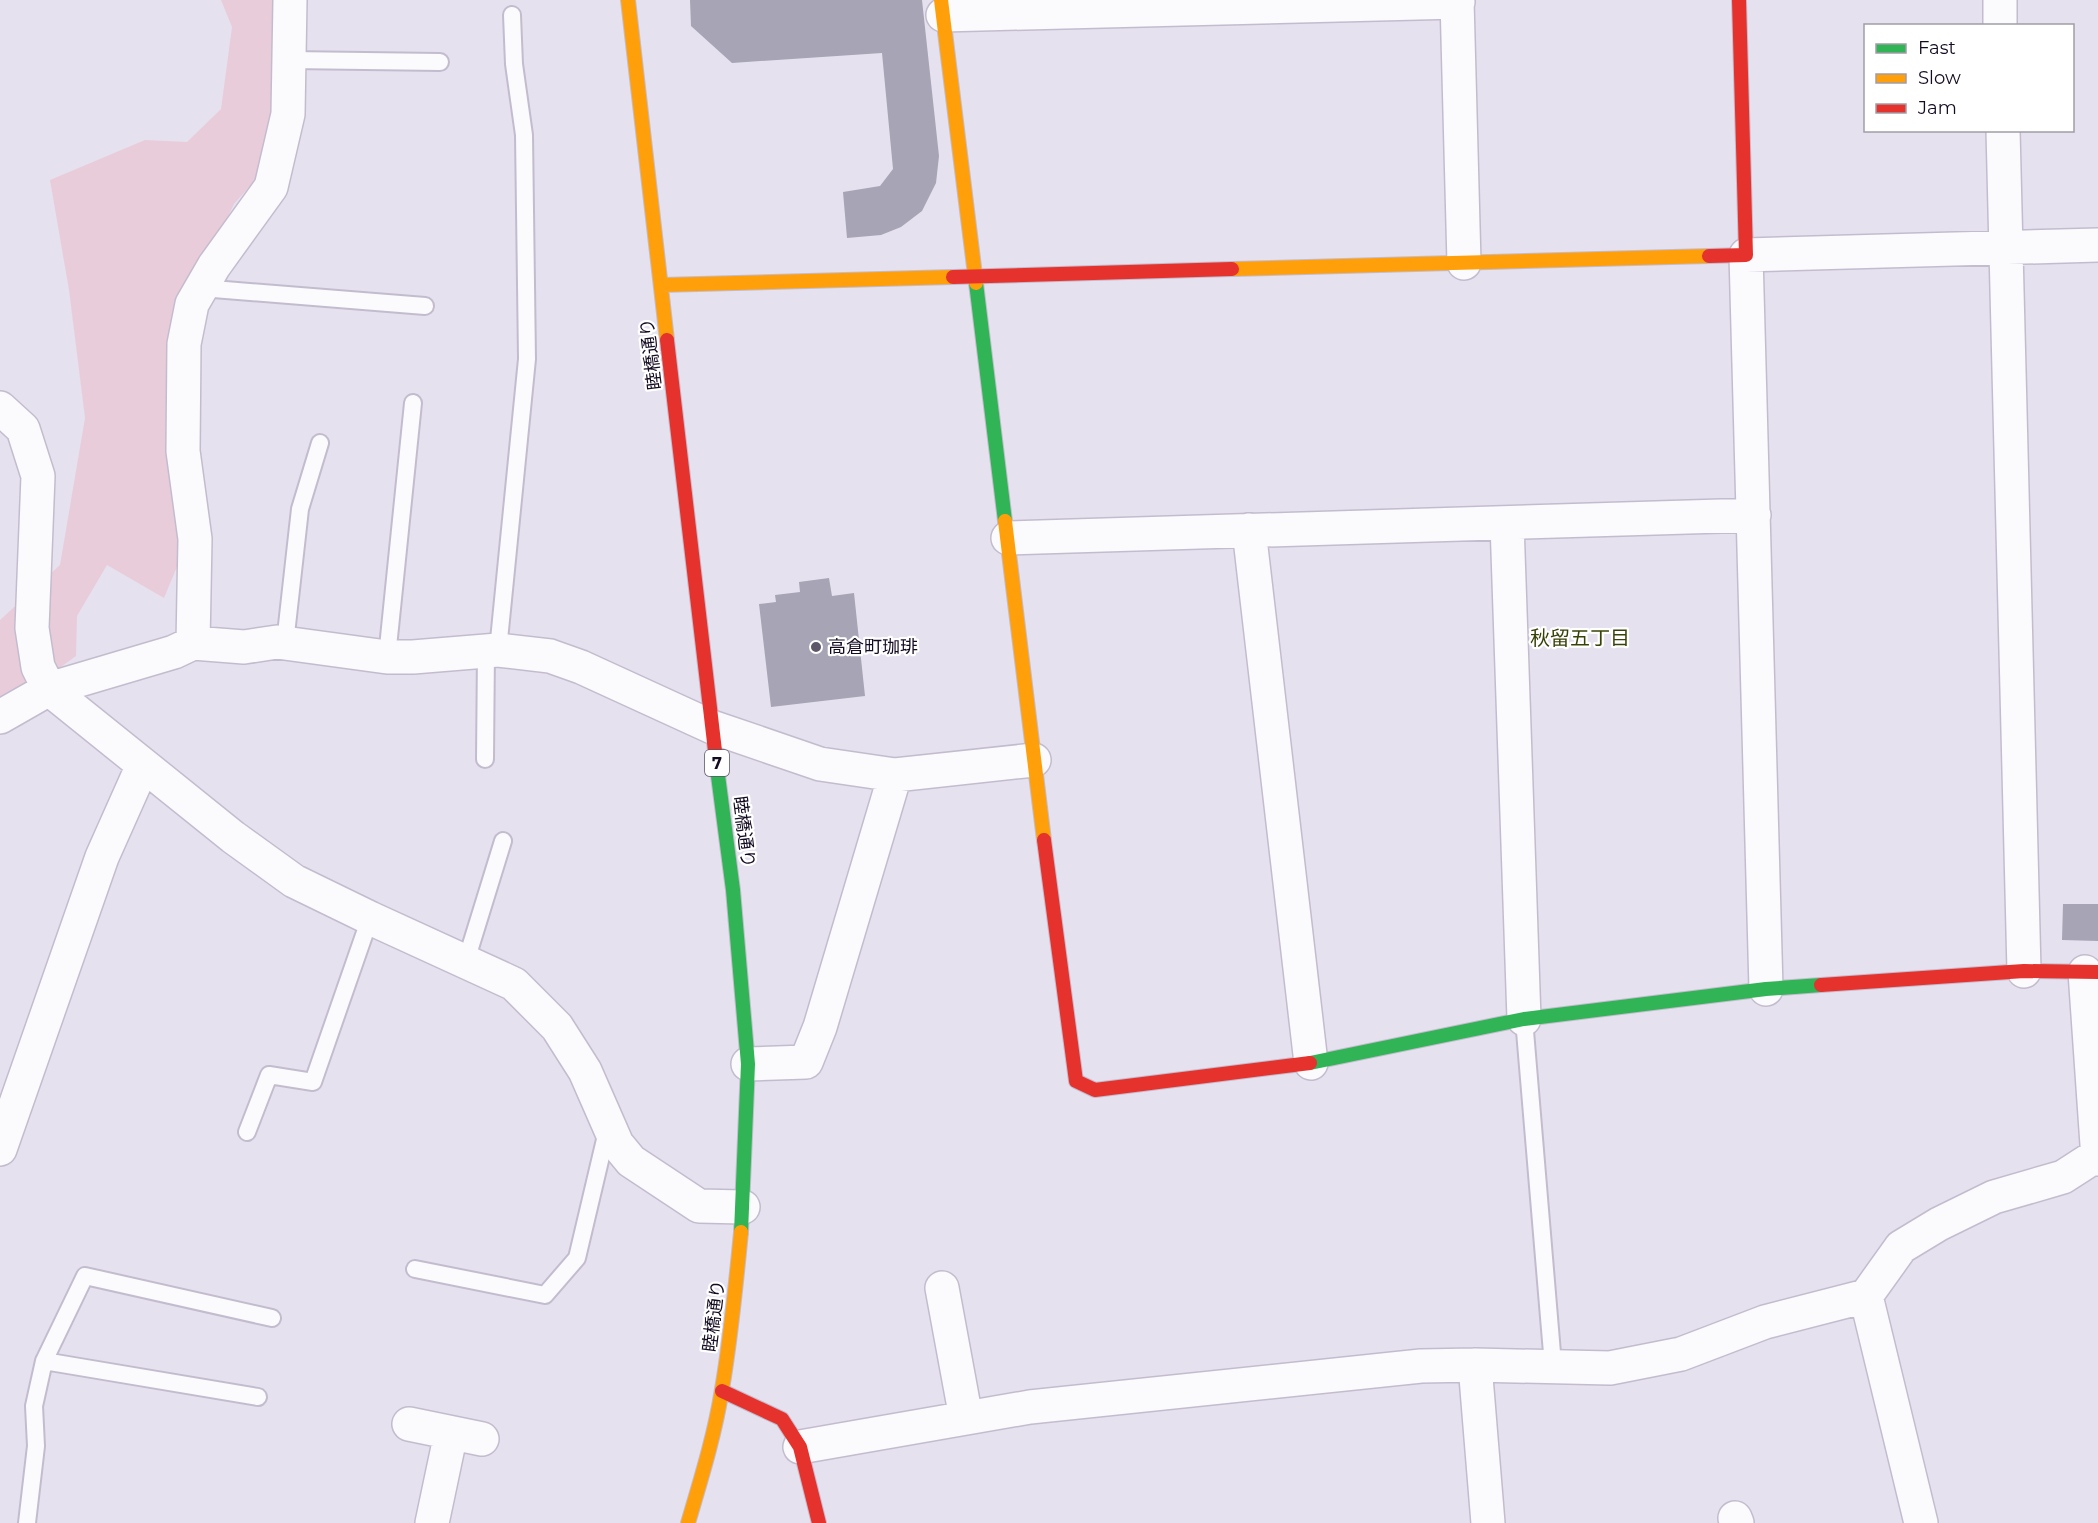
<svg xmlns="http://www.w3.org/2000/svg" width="2098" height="1523" font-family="Montserrat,'Noto Sans JP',sans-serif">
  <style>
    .green { fill: #e9ccda }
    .building { fill: #a6a4b5 }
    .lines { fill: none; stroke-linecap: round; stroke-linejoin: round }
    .lane-casing { stroke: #c3bcce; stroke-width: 20 }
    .street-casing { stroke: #c3bcce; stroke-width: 36 }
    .fast-casing { stroke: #c3bcce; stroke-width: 16 }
    .slow-casing { stroke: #c3bcce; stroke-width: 16 }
    .jam-casing { stroke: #c3bcce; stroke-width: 16 }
    .lane { stroke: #fbfafd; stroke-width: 16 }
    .street { stroke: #fbfafd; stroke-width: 33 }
    .fast { stroke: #30b455; stroke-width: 14 }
    .slow { stroke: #ff9f0a; stroke-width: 14 }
    .jam { stroke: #e5322d; stroke-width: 14 }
    .poi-dot { fill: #5e5669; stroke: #fff; stroke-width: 2 }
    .labels { text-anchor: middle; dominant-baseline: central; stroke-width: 4.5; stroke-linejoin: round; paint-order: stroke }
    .shield { fill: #fff; stroke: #5a5464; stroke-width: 1.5 }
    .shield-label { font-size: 16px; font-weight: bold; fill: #140b21 }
    .street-label { font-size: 18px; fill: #140b21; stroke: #fff }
    .poi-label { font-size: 18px; fill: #140b21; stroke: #fff; text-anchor: start }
    .neighbourhood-label { font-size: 20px; fill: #374207; stroke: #fff }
  </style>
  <rect width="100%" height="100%" fill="#e6e1ef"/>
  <path class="green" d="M221,0h53l5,153 -45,51 -61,127 11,219 -20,48 -57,-33 -30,51 -1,40 -76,55v-91l60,-55 25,-147 -16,-128 -19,-110 95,-40 42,2 34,-33 11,-82z"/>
  <path class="building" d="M690,0h232l17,156 -3,27 -14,28 -21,16 -20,8 -34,3 -4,-46 37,-6 13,-17 -11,-116 -150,10 -41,-37z
    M829,578l3,18 22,-3 11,103 -94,11 -12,-103 17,-2 -1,-7 25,-3 -1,-10z
    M2063,904h35v37l-36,-1z"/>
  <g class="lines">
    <defs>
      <path id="lane" d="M290,60l150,2
        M201,288l224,18
        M285,643l15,-134 20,-66
        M498,650l29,-291 -3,-224 -10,-71 -2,-49
        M387,657l26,-254
        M485,759l1,-108
        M466,961l37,-120
        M1524,1019l29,346
        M247,1132l22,-57 44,7 57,-164
        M415,1269l130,26 32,-37 30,-127
        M44,1361l214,36
        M27,1523l9,-77 -2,-40 10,-45 41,-85 187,42"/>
      <path id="street" d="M1457,0l7,263
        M2000,0v26
        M943,15l515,-13
        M2003,130l21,841
        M0,408l23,21 15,47 -6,152 6,39 11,22 184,148 61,44 76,37 144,66 43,43 28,44 32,73 14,17 68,45 44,1
        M1507,523l17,496
        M1249,530l62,533
        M1008,538l746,-23
        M193,643l2,-104 -12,-88 1,-107 8,-40 22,-38 57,-79 17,-73 2,-114
        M0,717l49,-28 125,-37 19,-9 51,4 33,-5 110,15h26l85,-7 52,6 31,11 131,60 108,37 75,11 139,-15
        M2085,972l13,187
        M1766,989l-20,-734 352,-10
        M748,1064l58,-2 14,-35 75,-252
        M0,1149l102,-292 41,-92
        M942,1288l24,130
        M1866,1296l55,227
        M1475,1365l13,158
        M409,1424l73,15
        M800,1447l230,-40 391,-41 54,-1 135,3 71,-14 84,-32 101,-26 35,-49 38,-23 55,-27 69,-20 34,-22
        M1735,1518l2,5
        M432,1523l19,-90"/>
      <path id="fast" d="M976,283l29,238
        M717,768l16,122 15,174 -7,168
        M1310,1063l214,-44 242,-30 55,-4"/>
      <path id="slow" d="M628,0l39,340
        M941,0l35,283
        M1232,269l477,-13
        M661,285l292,-8
        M1005,521l39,319
        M688,1523c13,-44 27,-89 34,-134 9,-52 14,-105 19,-157"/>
      <path id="jam" d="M1709,256l37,-1 -7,-255
        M953,277l279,-8
        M667,340l50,428
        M1044,840l32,241 19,9 215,-27
        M1821,985l203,-14 74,1
        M722,1391l60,28 18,28 19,76"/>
    </defs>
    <use href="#lane" class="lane-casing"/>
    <use href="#street" class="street-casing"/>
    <use href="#fast" class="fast-casing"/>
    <use href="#slow" class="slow-casing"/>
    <use href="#jam" class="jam-casing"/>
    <use href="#lane" class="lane"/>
    <use href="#street" class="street"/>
    <use href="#fast" class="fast"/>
    <use href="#slow" class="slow"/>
    <use href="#jam" class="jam"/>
  </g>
  <circle class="poi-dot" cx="816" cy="647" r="6"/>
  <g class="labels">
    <rect class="shield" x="705" y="750" width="24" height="26" rx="4.5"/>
    <g class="shield-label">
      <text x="717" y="763">7</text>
    </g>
    <g class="street-label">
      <text transform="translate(651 354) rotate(-97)">睦橋通り</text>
      <text transform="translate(744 832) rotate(83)">睦橋通り</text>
      <text transform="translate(714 1316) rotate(-83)">睦橋通り</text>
    </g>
    <g class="poi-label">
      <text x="828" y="647">高倉町珈琲</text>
    </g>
    <g class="neighbourhood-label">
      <text x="1580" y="638">秋留五丁目</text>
    </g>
  </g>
  <rect x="1864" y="24" width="210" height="108" fill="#ffffff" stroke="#a19da6" stroke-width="1.5"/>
  <rect x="1876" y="44" width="30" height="9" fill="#30b455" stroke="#a19da6" stroke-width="1.5"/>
  <text x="1918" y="54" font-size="18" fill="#140b21">Fast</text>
  <rect x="1876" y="74" width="30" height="9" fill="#ff9f0a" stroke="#a19da6" stroke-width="1.5"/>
  <text x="1918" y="84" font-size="18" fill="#140b21">Slow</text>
  <rect x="1876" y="104" width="30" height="9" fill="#e5322d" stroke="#a19da6" stroke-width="1.5"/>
  <text x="1918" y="114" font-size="18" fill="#140b21">Jam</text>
</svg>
